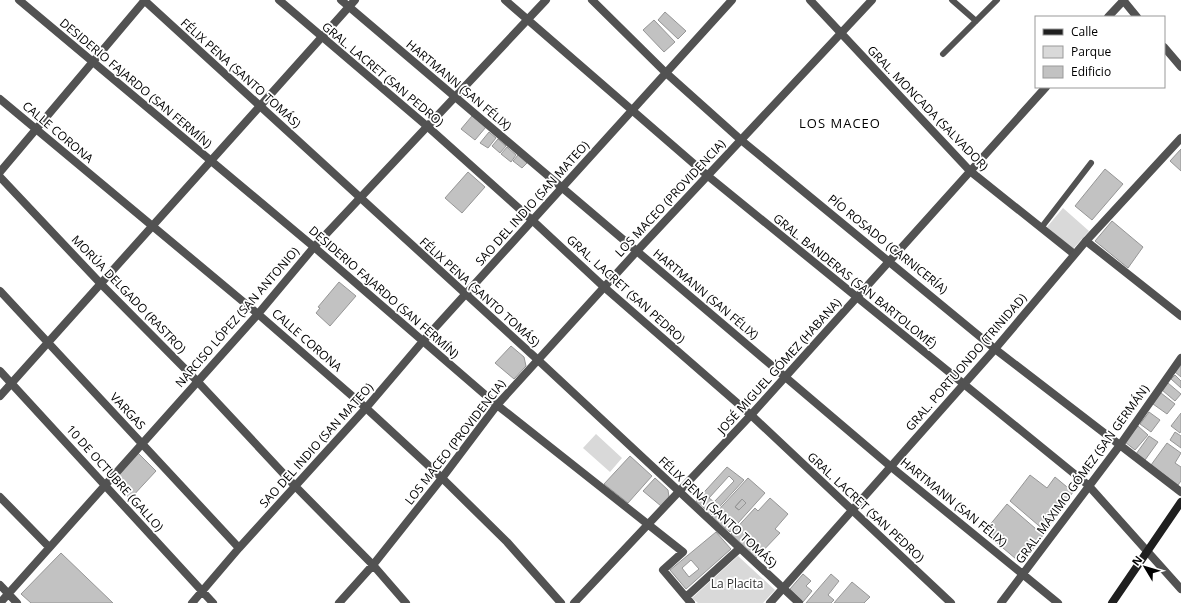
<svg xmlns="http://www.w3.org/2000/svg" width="1181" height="603" font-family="'Open Sans',sans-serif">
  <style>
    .green { fill: #d9d9d9 }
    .building { fill: #c2c2c2; stroke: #969696; fill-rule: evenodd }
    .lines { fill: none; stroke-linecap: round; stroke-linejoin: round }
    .service { stroke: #525252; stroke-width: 6 }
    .minor { stroke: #525252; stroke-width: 8 }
    .tertiary { stroke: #525252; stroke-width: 8 }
    .secondary { stroke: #1f1f1f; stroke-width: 8 }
    .labels { text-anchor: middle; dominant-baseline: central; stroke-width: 3.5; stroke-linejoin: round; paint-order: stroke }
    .street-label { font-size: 12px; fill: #000; stroke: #fff }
    .park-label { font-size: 12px; fill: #303030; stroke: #fff }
    .neighbourhood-label { font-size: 13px; letter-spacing: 1px; fill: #000; stroke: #fff }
  </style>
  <rect width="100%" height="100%" fill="#fff"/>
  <path class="green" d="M1063,208l26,23 -16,18 -26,-22z
    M596,434l26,24 -12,14 -27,-24z
    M738,556l37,34 -12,13h-65l-6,-5z"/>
  <path class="building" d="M665,12l21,19 -8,8 -20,-19z
    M654,20l21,22 -11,10 -21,-22z
    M472,116l14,11 -11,13 -14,-11z
    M489,132l7,6 -8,10 -8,-5z
    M498,139l8,7 -6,7 -8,-7z
    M507,147l9,8 -5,7 -10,-8z
    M1181,149v22l-11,-10z
    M518,155l9,8 -5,5 -9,-7z
    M1105,169l18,15 -31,36 -17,-14z
    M468,172l17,15 -23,26 -17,-15z
    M1112,221l31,26 -15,21 -33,-27z
    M339,282l17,14 -26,30 -14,-13 4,-5 -2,-1z
    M511,346l13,11 2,9 -12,13 -19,-16z
    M1181,365v12l-6,-5z
    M1175,375l6,6v7l-10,-9z
    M1168,383l13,11 -6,7 -13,-11z
    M1161,393l14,11 -8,10 -14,-10z
    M1149,412l11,8 -9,12 -11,-8z
    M1181,413v18l-1,2 -9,-7z
    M1138,426l10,9 -13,15 -10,-8z
    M1175,432l6,4v12l-11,-8z
    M1149,436l9,6 -13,18 -9,-6z
    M1167,443l14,10 -6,10 6,4v14l-3,4 -27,-20z
    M138,453l18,18 -26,28 -16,-19z
    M630,456l22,20 -24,27 -24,-19z
    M727,467l17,13 -32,35 -16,-14zM729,476l5,5 -20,21 -5,-4z
    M1030,475l17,13 8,-11 18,15 -28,39 -35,-30z
    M655,478l13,12 1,7 -8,9 -18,-15z
    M748,478l17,15 -35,39 -18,-15zM742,499l4,4 -7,7 -4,-3z
    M770,498l18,16 -13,15 5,4 -24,25 -25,-24 24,-26 3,3z
    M742,499l4,4 -7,7 -4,-3z
    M1007,504l36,31 -21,29 -38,-32z
    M716,532l15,17 -45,40 -16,-19z
    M61,553l52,50h-82l-10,-9z
    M691,560l8,9 -10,8 -7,-9z
    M803,574l8,7 -5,5 6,5 -9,11 -13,-13z
    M831,574l8,7 -11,14 6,5 -3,3h-25z
    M852,582l18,15 -6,6h-30z"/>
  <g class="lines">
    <path class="service" d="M952,0l24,21
      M943,54l54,-54
      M1041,228l50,-65"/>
    <path class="minor" d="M19,0l295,247 183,158 186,147 -20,18 28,33
      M341,0l549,466 168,137
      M505,0l203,176 380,309 93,104
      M592,0l73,72 76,68 254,209 186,143
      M810,0l160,171 104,83
      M1108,17l16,-17
      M0,99l258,215 108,94 76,70 65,64 54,61
      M0,172l145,-172
      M0,177l101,107 96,97 98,105 78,79 33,38
      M1086,241l95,75
      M0,291l239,257
      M0,371l213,232
      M0,396l355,-396
      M0,497l49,50
      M0,585l17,18
      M686,597l54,-49
      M0,603l258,-289 56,-67 232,-247
      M192,603l47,-55 127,-140 57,-67 309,-341
      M339,603l34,-38 69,-87 55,-73 140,-154 235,-251
      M574,603l177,-188 295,-328
      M1001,603l119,-158 61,-87"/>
    <path class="tertiary" d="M144,0l394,360 261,243
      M279,0l149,127 104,93 72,67 147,128 200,188
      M1123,0l14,17
      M1164,47l17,20
      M770,603l225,-254 91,-108 95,-103"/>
    <path class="secondary" d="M1112,603l69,-101"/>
  </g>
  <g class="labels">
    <g class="street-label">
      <text transform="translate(241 73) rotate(42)">FÉLIX PENA (SANTO TOMÁS)</text>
      <text transform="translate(383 74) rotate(40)">GRAL. LACRET (SAN PEDRO)</text>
      <text transform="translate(136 83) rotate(40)">DESIDERIO FAJARDO (SAN FERMÍN)</text>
      <text transform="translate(459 85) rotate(40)">HARTMANN (SAN FÉLIX)</text>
      <text transform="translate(928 108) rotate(46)">GRAL. MONCADA (SALVADOR)</text>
      <text transform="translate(58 132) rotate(40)">CALLE CORONA</text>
      <text transform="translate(670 198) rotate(-47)">LOS MACEO (PROVIDENCIA)</text>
      <text transform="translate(532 203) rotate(-48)">SAO DEL INDIO (SAN MATEO)</text>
      <text transform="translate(888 244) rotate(39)">PÍO ROSADO (CARNICERÍA)</text>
      <text transform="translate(855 281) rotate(39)">GRAL. BANDERAS (SAN BARTOLOMÉ)</text>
      <text transform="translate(626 289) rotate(42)">GRAL. LACRET (SAN PEDRO)</text>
      <text transform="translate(384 292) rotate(41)">DESIDERIO FAJARDO (SAN FERMÍN)</text>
      <text transform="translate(480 292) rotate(42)">FÉLIX PENA (SANTO TOMÁS)</text>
      <text transform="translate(129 294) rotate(46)">MORÚA DELGADO (RASTRO)</text>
      <text transform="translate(706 294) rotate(40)">HARTMANN (SAN FÉLIX)</text>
      <text transform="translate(237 317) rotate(-49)">NARCISO LÓPEZ (SAN ANTONIO)</text>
      <text transform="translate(307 340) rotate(41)">CALLE CORONA</text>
      <text transform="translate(966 362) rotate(-49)">GRAL. PORTUONDO (TRINIDAD)</text>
      <text transform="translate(779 366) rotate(-48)">JOSÉ MIGUEL GÓMEZ (HABANA)</text>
      <text transform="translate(128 411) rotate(47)">VARGAS</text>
      <text transform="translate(455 442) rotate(-52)">LOS MACEO (PROVIDENCIA)</text>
      <text transform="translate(316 445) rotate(-48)">SAO DEL INDIO (SAN MATEO)</text>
      <text transform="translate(1082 474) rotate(-54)">GRAL. MÁXIMO GÓMEZ (SAN GERMÁN)</text>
      <text transform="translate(115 478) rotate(48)">10 DE OCTUBRE (GALLO)</text>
      <text transform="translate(954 502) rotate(39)">HARTMANN (SAN FÉLIX)</text>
      <text transform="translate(866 507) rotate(43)">GRAL. LACRET (SAN PEDRO)</text>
      <text transform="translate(718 512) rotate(43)">FÉLIX PENA (SANTO TOMÁS)</text>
    </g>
    <g class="park-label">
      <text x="737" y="583">La Placita</text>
    </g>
    <g class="neighbourhood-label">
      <text x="840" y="123">LOS MACEO</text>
    </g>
  </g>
  <rect x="1035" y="16" width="130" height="72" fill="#ffffff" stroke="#999999"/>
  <rect x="1043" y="29" width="20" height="6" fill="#1f1f1f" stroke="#999999"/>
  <text x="1071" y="36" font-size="12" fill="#000000">Calle</text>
  <rect x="1043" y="46" width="20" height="12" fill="#d9d9d9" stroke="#999999"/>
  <text x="1071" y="56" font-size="12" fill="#000000">Parque</text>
  <rect x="1043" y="66" width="20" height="12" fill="#c2c2c2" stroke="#999999"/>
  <text x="1071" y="76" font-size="12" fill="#000000">Edificio</text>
  <g transform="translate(1145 567) rotate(308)" stroke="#ffffff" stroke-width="3" paint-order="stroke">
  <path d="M0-3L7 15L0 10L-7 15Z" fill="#000000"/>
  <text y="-6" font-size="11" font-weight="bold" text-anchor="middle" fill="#000000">N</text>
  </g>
</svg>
